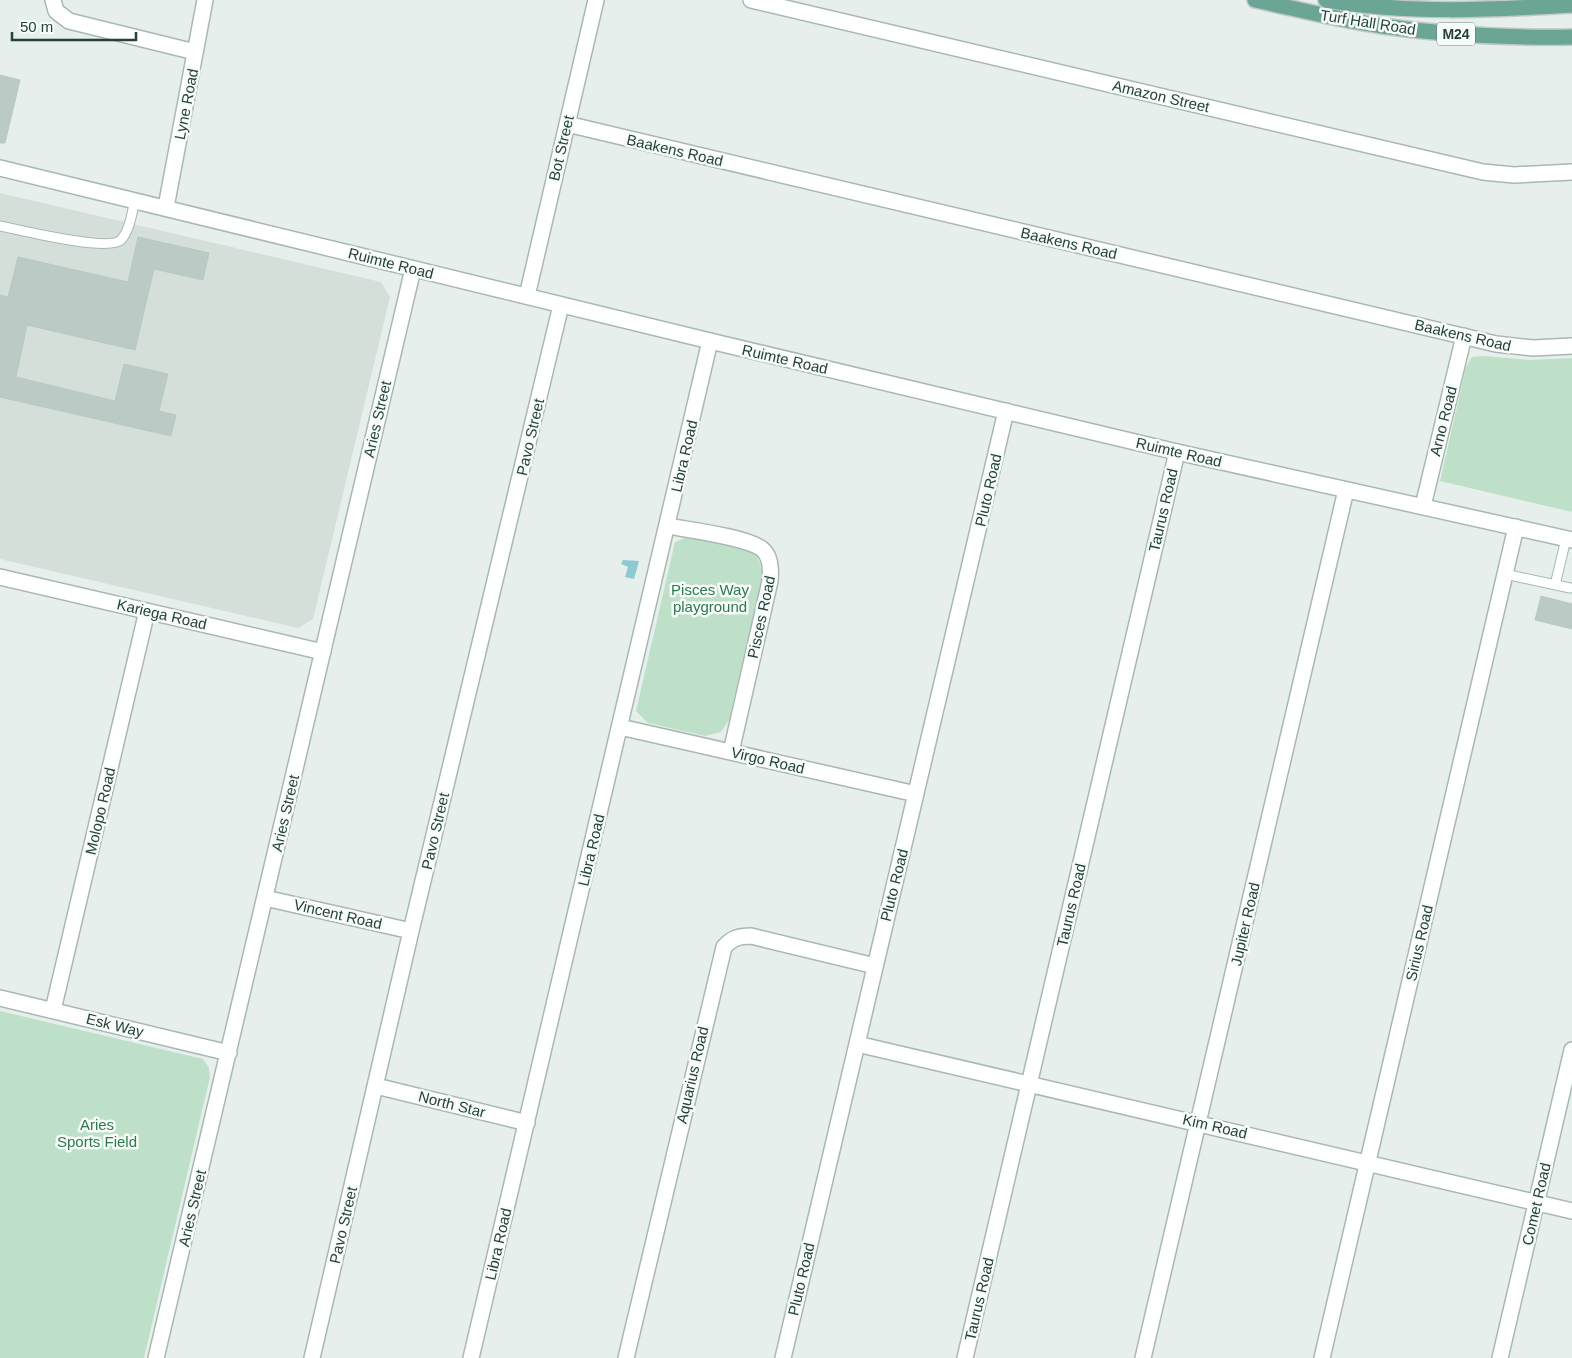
<svg xmlns="http://www.w3.org/2000/svg" width="1572" height="1358" font-family="Helvetica,sans-serif">
  <style>
    .built { fill: #d4dfda }
    .green { fill: #bfe0c8 }
    .water { fill: #8ec9d4 }
    .building { fill: #bbcac4; stroke: #b8c9c2 }
    .lines { fill: none; stroke-linecap: round; stroke-linejoin: round }
    .service-casing { stroke: #a8b8b2; stroke-width: 11 }
    .minor-casing { stroke: #a8b8b2; stroke-width: 18 }
    .tertiary-casing { stroke: #a8b8b2; stroke-width: 18 }
    .primary-casing { stroke: #c2cac8; stroke-width: 18 }
    .service { stroke: #fff; stroke-width: 9 }
    .minor { stroke: #fff; stroke-width: 15 }
    .tertiary { stroke: #fff; stroke-width: 15 }
    .primary { stroke: #6aa596; stroke-width: 15 }
    .labels { text-anchor: middle; dominant-baseline: central; stroke-width: 5; stroke-linejoin: round; paint-order: stroke }
    .shield { fill: #f7fbf9; stroke: #637a73; stroke-width: 1 }
    .shield-label { font-size: 14px; font-weight: bold; fill: #24423a }
    .street-label { font-size: 15px; fill: #24423a; stroke: #f7fbf9 }
    .park-label { font-size: 15px; fill: #2d7a4b; stroke: #f7fbf9 }
  </style>
  <rect width="100%" height="100%" fill="#e6efeb"/>
  <path class="built" d="M0,193l381,89 9,15 -77,322 -15,9 -298,-69z"/>
  <path class="green" d="M1485,356l45,4 42,-2v154l-132,-31 26,-114 6,-10z
    M690,536l61,15c10,7 10,15 11,27l-33,142 -8,12 -16,4 -57,-13 -12,-12 39,-169z
    M0,1011l203,48 6,9 1,9 -66,281h-144z"/>
  <path class="water" d="M623,560l16,1 -5,18 -9,-2 3,-10 -7,-3z"/>
  <path class="building" d="M0,75l20,5 -15,63h-5z
    M138,237l71,16 -6,27 -49,-11 -19,81 -108,-25 -11,52 99,24 9,-37 44,10 -9,37 17,4 -5,21 -171,-39v-102l8,2 10,-40 110,25z
    M1541,596l31,8v25l-37,-9z"/>
  <g class="lines">
    <defs>
      <path id="service" d="M0,226c20,4 108,26 121,14 9,-10 11,-28 14,-40
        M1505,574l65,14
        M1555,585l11,-46"/>
      <path id="minor" d="M53,0l3,11 13,10 126,31
        M751,0l732,172 31,3 58,-3
        M567,124l929,220 37,4 39,-2
        M166,207l39,-207
        M527,296l69,-296
        M1423,506l41,-170
        M668,526c21,4 79,11 94,23 9,7 9,22 8,32l-39,171
        M0,577l323,75
        M620,727l296,67
        M265,898l146,33
        M0,998l229,55
        M53,1010l94,-399
        M857,1044l715,167
        M376,1086l151,37
        M156,1358l257,-1089
        M312,1358l99,-427 150,-626
        M471,1358l239,-1017
        M626,1358l98,-411c8,-9 15,-11 27,-11l124,30
        M783,1358l223,-947
        M965,1358l212,-906
        M1143,1358l203,-868
        M1322,1358l194,-831
        M1500,1358l72,-308"/>
      <path id="tertiary" d="M0,168l710,173 467,111 395,88"/>
      <path id="primary" d="M1255,0c42,9 84,20 127,26 63,9 126,12 190,11
        M1326,0c81,14 165,10 246,5"/>
    </defs>
    <use href="#service" class="service-casing"/>
    <use href="#minor" class="minor-casing"/>
    <use href="#tertiary" class="tertiary-casing"/>
    <use href="#primary" class="primary-casing"/>
    <use href="#service" class="service"/>
    <use href="#minor" class="minor"/>
    <use href="#tertiary" class="tertiary"/>
    <use href="#primary" class="primary"/>
  </g>
  <g class="labels">
    <rect class="shield" x="1437" y="22.5" width="38" height="23" rx="4"/>
    <g class="shield-label">
      <text x="1456" y="34">M24</text>
    </g>
    <g class="street-label">
      <text transform="translate(1368 22) rotate(9)">Turf Hall Road</text>
      <text transform="translate(1161 96) rotate(13)">Amazon Street</text>
      <text transform="translate(186 104) rotate(-79)">Lyne Road</text>
      <text transform="translate(561 148) rotate(-77)">Bot Street</text>
      <text transform="translate(675 150) rotate(13)">Baakens Road</text>
      <text transform="translate(1069 243) rotate(13)">Baakens Road</text>
      <text transform="translate(391 263) rotate(14)">Ruimte Road</text>
      <text transform="translate(1463 335) rotate(13)">Baakens Road</text>
      <text transform="translate(785 359) rotate(13)">Ruimte Road</text>
      <text transform="translate(377 419) rotate(-77)">Aries Street</text>
      <text transform="translate(1443 421) rotate(-76)">Arno Road</text>
      <text transform="translate(530 437) rotate(-77)">Pavo Street</text>
      <text transform="translate(1179 452) rotate(13)">Ruimte Road</text>
      <text transform="translate(684 456) rotate(-77)">Libra Road</text>
      <text transform="translate(988 490) rotate(-77)">Pluto Road</text>
      <text transform="translate(1163 510) rotate(-77)">Taurus Road</text>
      <text transform="translate(162 614) rotate(13)">Kariega Road</text>
      <text transform="translate(761 617) rotate(-78)">Pisces Road</text>
      <text transform="translate(768 760) rotate(13)">Virgo Road</text>
      <text transform="translate(100 811) rotate(-77)">Molopo Road</text>
      <text transform="translate(285 813) rotate(-77)">Aries Street</text>
      <text transform="translate(435 831) rotate(-77)">Pavo Street</text>
      <text transform="translate(591 850) rotate(-77)">Libra Road</text>
      <text transform="translate(894 885) rotate(-76)">Pluto Road</text>
      <text transform="translate(1071 905) rotate(-77)">Taurus Road</text>
      <text transform="translate(338 914) rotate(13)">Vincent Road</text>
      <text transform="translate(1245 924) rotate(-77)">Jupiter Road</text>
      <text transform="translate(1419 943) rotate(-77)">Sirius Road</text>
      <text transform="translate(115 1025) rotate(14)">Esk Way</text>
      <text transform="translate(692 1075) rotate(-77)">Aquarius Road</text>
      <text transform="translate(452 1104) rotate(14)">North Star</text>
      <text transform="translate(1215 1126) rotate(13)">Kim Road</text>
      <text transform="translate(1536 1204) rotate(-77)">Comet Road</text>
      <text transform="translate(192 1208) rotate(-77)">Aries Street</text>
      <text transform="translate(343 1225) rotate(-77)">Pavo Street</text>
      <text transform="translate(498 1244) rotate(-77)">Libra Road</text>
      <text transform="translate(801 1279) rotate(-77)">Pluto Road</text>
      <text transform="translate(979 1299) rotate(-77)">Taurus Road</text>
    </g>
    <g class="park-label">
      <text x="710" y="589">Pisces Way<tspan x="710" dy="17">playground</tspan></text>
      <text x="97" y="1124">Aries<tspan x="97" dy="17">Sports Field</tspan></text>
    </g>
  </g>
  <path d="M12 32v8h124v-8" fill="none" stroke="#24423a" stroke-width="2.5"/>
  <text x="20" y="32" font-size="15" fill="#24423a" stroke="#f7fbf9" stroke-width="4" paint-order="stroke">50 m</text>
</svg>
